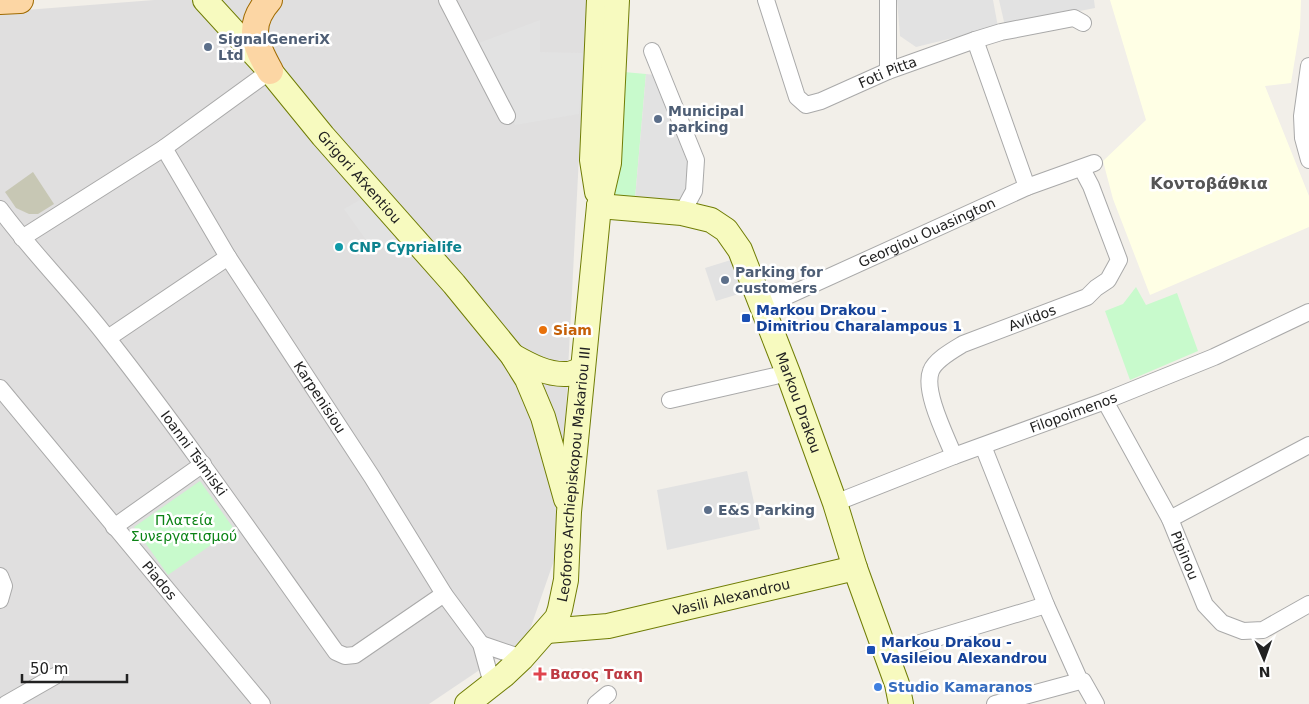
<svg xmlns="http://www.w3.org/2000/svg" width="1309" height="704" font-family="'DejaVu Sans',sans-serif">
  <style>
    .residential { fill: #e0dfdf }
    .education { fill: #ffffe5 }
    .construction { fill: #c7c7b4 }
    .park { fill: #c8facc }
    .parking { fill: #e2e2e2 }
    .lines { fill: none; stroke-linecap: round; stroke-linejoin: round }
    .street-casing { stroke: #a9a9a9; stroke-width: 18 }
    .secondary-casing { stroke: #707d05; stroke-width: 26 }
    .primary-casing { stroke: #a06b00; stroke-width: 28 }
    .street { stroke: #fff; stroke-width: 16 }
    .secondary { stroke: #f7fabf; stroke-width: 24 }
    .primary { stroke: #fcd6a4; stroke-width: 26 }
    .service-dot { fill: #5c6f8a; stroke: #fff; stroke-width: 2 }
    .culture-dot { fill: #0f9aa8; stroke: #fff; stroke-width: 2 }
    .transit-dot { fill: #1a4fb4; stroke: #fff; stroke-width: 2 }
    .food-dot { fill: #e8710a; stroke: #fff; stroke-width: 2 }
    .health-dot { fill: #e0444e; stroke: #fff; stroke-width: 2 }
    .shop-dot { fill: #3f7fe0; stroke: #fff; stroke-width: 2 }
    .labels { text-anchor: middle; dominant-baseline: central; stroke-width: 5; stroke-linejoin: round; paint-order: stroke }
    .service-label { font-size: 14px; font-weight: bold; fill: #4e5e75; stroke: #fff; text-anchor: start }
    .street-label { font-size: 14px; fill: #222; stroke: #fff }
    .culture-label { font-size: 14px; font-weight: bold; fill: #0d838f; stroke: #fff; text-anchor: start }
    .transit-label { font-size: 14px; font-weight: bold; fill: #164399; stroke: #fff; text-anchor: start }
    .food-label { font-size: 14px; font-weight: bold; fill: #c56008; stroke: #fff; text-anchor: start }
    .park-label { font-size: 14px; fill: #0c8416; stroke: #fff }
    .health-label { font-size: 14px; font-weight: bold; fill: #be3a42; stroke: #fff; text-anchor: start }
    .shop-label { font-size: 14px; font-weight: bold; fill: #366cbe; stroke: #fff; text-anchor: start }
    .quarter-label { font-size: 16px; font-weight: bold; fill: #555; stroke: #fff }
  </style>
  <rect width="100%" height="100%" fill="#f2efe9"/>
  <path class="residential" d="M154,0h433l-28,546 -32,92 -98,66h-429v-692z"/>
  <path class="education" d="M1110,0h191l-1,28 -9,55 -26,3 44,110v31l-159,68 -37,-96 -10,-38 43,-41z"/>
  <path class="construction" d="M33,172l21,32 -16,10h-9l-13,-6 -11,-16z"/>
  <path class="park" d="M624,72l22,2 -11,125 -22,-3z
    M1136,287l10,18 31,-12 21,58 -68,29 -25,-69 18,-7z
    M200,481l34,48 -66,46 -34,-48z"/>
  <path class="parking" d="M897,0h96l5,27 -82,20 -16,-11z
    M999,0h95l1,8 -90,18z
    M540,20v32l43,1 -4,61 -64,11 -39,-81z
    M646,74l9,1 36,89 -5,27 -10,11 -41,-3z
    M365,197l34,39 -25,15 -30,-42z
    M734,259l11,33 -29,9 -11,-33z
    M747,471l13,58 -93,21 -10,-60z"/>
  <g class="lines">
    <defs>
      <g id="street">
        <path d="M447,0l60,116"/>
        <path id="s1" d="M766,0l31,97 9,8 15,-4 67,-30 87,-31 26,-8 73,-14 9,5"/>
        <path d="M975,40l52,147"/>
        <path d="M652,51l44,109 -2,31 -12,22"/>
        <path d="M1309,66l-7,50 1,22 6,22"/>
        <path d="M888,71v-71"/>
        <path id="s2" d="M164,148l64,109 144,220 72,117 37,50 11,40"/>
        <path id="s3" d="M0,209c34,46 75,86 109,131 79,101 152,207 227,312l9,4 10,-1 89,-61"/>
        <path d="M22,238l142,-90 106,-77"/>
        <path id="s4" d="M763,307l264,-120 67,-24"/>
        <path d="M108,338l120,-81"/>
        <path id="s5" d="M0,388l262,316"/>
        <path d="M670,400l118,-27"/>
        <path id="s6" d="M1105,401l65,118 35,86 17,18 21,8 20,-1 46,-26"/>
        <path d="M983,446l63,159 34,76h3l13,23"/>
        <path id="s7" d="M954,456c-8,-20 -31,-65 -23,-85 4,-11 22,-21 32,-27l124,-47 9,-9 12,-8 11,-20 -28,-74 -9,-17"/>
        <path id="s8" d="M835,503l119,-47 151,-55 109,-44 95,-45"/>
        <path d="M1170,519l139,-74"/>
        <path d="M114,527l89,-63"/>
        <path d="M0,576l4,10 -4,14"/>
        <path d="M481,644l41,14"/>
        <path d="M887,653l159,-48"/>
        <path d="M6,704l49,-28"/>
        <path d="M596,704l12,-10"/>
        <path d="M995,704l85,-23"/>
      </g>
      <g id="secondary">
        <path id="s9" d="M205,0l65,71 53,65 131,148 58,71 15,24 16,38 23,82"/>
        <path d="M597,192l-5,-32 7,-160"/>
        <path id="s10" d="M599,206l83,7 29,7 15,10 14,20 48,123 47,130 20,65 42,116 4,20"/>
        <path d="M513,356c16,9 34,19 54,18 4,0 10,-3 15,-5"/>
        <path id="s11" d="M547,631l61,-5 247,-58"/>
        <path id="s12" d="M467,704l37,-29 18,-17 35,-40 3,-9 6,-29 3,-68 30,-306 10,-43 8,-163"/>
      </g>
      <path id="primary" d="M269,0c-23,26 -14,44 1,71
        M0,1l20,-1"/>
    </defs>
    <use href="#street" class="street-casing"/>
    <use href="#secondary" class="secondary-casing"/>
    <use href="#primary" class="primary-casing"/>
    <use href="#street" class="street"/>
    <use href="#secondary" class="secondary"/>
    <use href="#primary" class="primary"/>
  </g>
  <g class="service-dot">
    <circle cx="208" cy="47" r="5"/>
    <circle cx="658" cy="119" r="5"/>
    <circle cx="725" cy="280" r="5"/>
    <circle cx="708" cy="510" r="5"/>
  </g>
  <circle class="culture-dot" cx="339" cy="247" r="5"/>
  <g class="transit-dot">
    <rect x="741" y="313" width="10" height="10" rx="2.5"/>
    <rect x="866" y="645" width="10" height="10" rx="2.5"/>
  </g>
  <circle class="food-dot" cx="543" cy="330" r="5"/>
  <path class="health-dot" d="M537.5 666.5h5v5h5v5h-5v5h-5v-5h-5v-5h5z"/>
  <circle class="shop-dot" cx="878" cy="687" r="5"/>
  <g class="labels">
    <g class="service-label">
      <text x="218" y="39">SignalGeneriX<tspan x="218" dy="16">Ltd</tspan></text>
      <text x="668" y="111">Municipal<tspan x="668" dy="16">parking</tspan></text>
      <text x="735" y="272">Parking for<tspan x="735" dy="16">customers</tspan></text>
      <text x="718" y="510">E&amp;S Parking</text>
    </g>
    <g class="street-label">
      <text stroke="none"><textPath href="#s1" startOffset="202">Foti Pitta</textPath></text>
      <text stroke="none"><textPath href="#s9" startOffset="235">Grigori Afxentiou</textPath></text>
      <text stroke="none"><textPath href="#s4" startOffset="180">Georgiou Ouasington</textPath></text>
      <text stroke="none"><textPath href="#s7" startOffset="206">Avlidos</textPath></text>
      <text stroke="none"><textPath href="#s2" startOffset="294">Karpenisiou</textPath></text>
      <text stroke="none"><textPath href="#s10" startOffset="319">Markou Drakou</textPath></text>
      <text stroke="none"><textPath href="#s8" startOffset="255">Filopoimenos</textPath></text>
      <text stroke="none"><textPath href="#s3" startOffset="312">Ioanni Tsimiski</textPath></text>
      <text stroke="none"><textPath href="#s12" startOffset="270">Leoforos Archiepiskopou Makariou III</textPath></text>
      <text stroke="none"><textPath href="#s6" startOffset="174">Pipinou</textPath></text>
      <text stroke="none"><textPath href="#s5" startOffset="250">Piados</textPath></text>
      <text stroke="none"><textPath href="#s11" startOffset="188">Vasili Alexandrou</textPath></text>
    </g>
    <g class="culture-label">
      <text x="349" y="247">CNP Cyprialife</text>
    </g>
    <g class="transit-label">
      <text x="756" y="310">Markou Drakou -<tspan x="756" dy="16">Dimitriou Charalampous 1</tspan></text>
      <text x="881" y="642">Markou Drakou -<tspan x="881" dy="16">Vasileiou Alexandrou</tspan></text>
    </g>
    <g class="food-label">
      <text x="553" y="330">Siam</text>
    </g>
    <g class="park-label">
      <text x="184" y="520">Πλατεία<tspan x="184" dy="16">Συνεργατισμού</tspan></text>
    </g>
    <g class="health-label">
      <text x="550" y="674">Βασος Τακη</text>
    </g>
    <g class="shop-label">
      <text x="888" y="687">Studio Kamaranos</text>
    </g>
    <g class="quarter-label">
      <text x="1209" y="183">Κοντοβάθκια</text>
    </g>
  </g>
  <g transform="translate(1264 659) rotate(178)" stroke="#ffffff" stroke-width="4" paint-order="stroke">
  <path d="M0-4L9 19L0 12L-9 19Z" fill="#222222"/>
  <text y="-8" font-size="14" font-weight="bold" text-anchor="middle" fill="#222222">N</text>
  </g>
  <path d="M22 674v8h105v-8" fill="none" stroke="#222222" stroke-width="2.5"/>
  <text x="30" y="674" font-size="15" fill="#222222" stroke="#ffffff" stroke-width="4" paint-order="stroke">50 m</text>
</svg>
